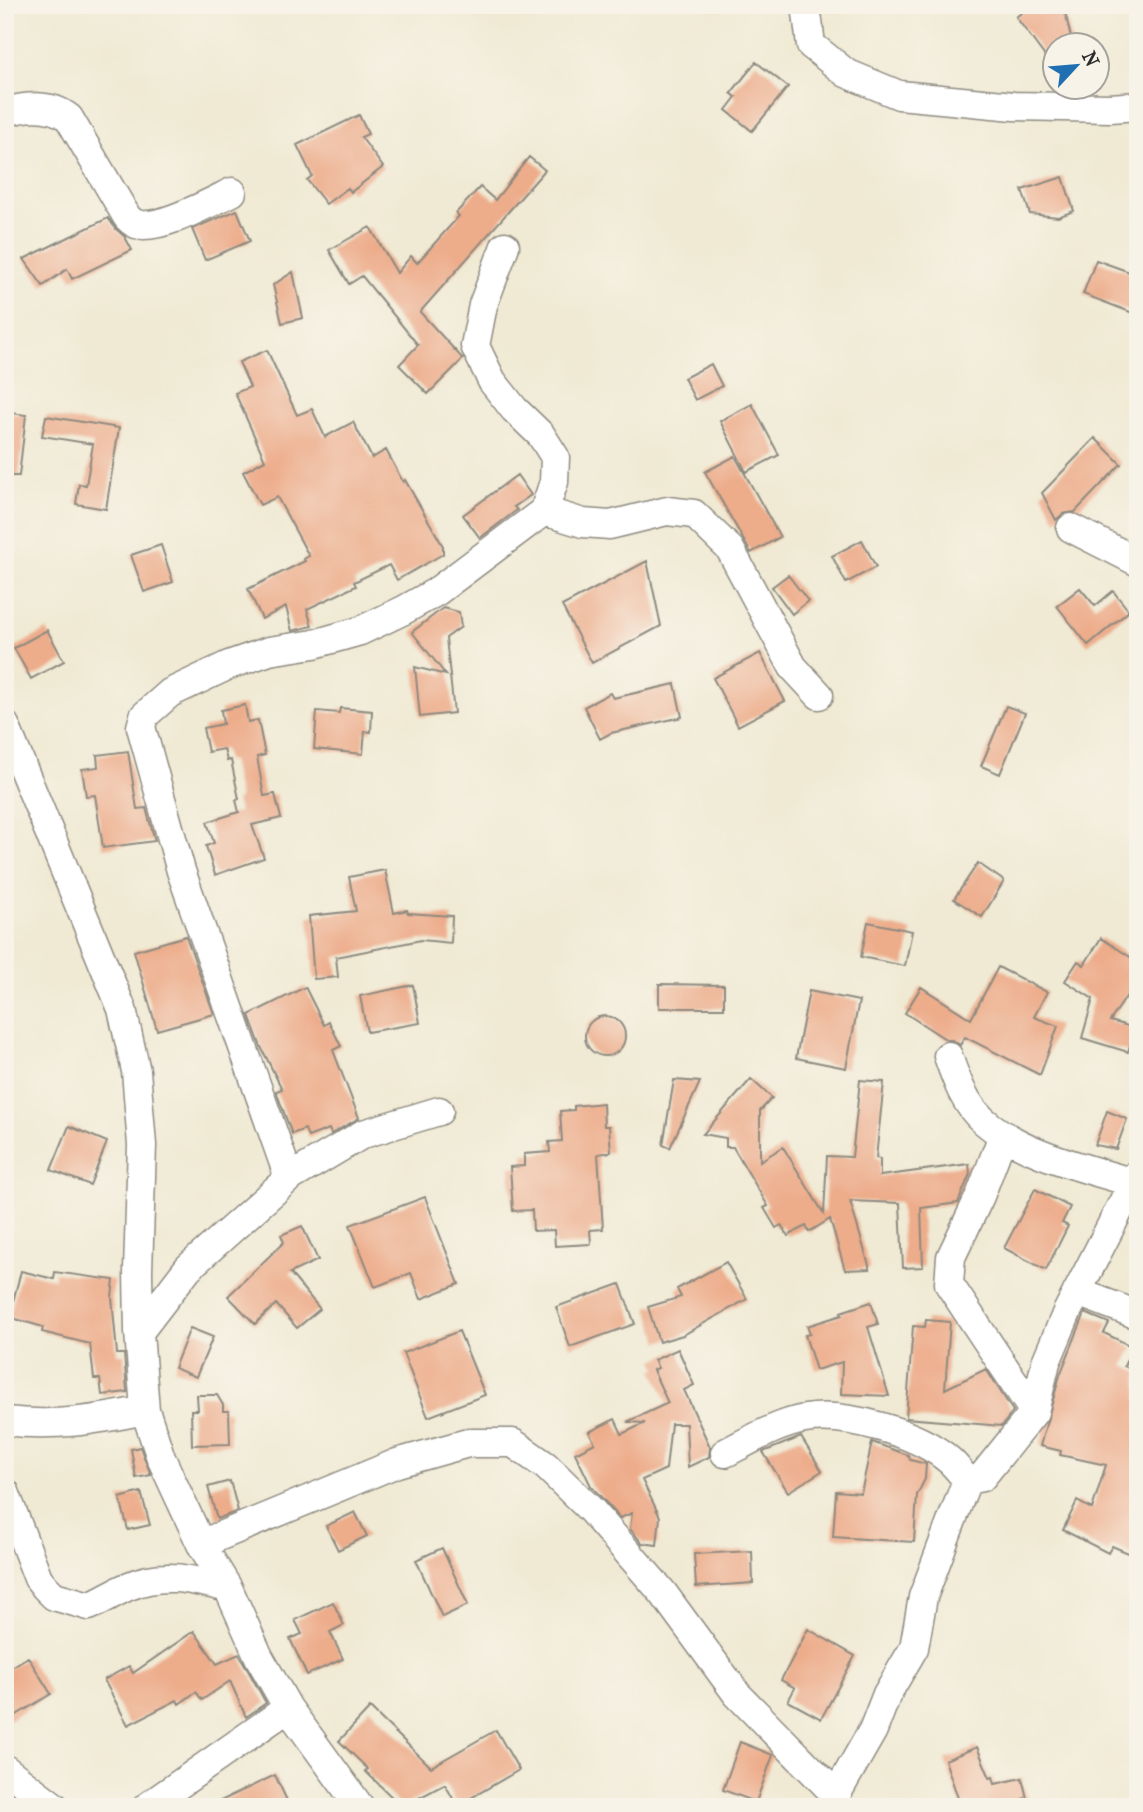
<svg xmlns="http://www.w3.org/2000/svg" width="1143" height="1812" font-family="'IM FELL French Canon',serif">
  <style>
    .building { fill: #edac8a }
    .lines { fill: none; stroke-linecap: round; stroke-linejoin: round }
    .street-casing { stroke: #8e8a80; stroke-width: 31 }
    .street { stroke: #fff; stroke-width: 28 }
  </style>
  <rect width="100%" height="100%" fill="#f7f3e8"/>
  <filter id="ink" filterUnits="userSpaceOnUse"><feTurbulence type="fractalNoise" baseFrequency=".0143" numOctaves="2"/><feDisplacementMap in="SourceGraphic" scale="14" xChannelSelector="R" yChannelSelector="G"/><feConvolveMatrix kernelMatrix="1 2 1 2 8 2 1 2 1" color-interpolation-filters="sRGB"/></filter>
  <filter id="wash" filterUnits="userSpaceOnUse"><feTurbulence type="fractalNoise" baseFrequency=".00686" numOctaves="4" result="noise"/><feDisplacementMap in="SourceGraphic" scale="28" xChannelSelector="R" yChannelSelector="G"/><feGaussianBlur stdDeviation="1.57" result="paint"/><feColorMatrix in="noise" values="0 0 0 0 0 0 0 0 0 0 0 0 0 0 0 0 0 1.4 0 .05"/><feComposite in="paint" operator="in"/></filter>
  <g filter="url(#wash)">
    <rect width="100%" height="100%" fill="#f0ead4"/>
    <g id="blocks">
      <path class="building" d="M1032,5h27l7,11 7,30h-18v24l-39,-53z
        M756,62l32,25 -36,44 -26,-21 10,-13 -5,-4z
        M359,115l9,19 -7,3 22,30 -32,25 -3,-4 -22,16 -19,-24 5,-4 -15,-31z
        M529,157l16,13 -125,142 43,47 -35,35 -29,-29 19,-20 -56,-69 -13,8 -20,-34 41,-23 27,46 14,-17 6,7 42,-47 -3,-3 24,-26 15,13z
        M1063,177l11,34 -16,6 -28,-3 -8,-24z
        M237,210l13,31 -45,19 -13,-31z
        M108,218l8,11 9,8 7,13 -60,29 -5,-10 -24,17 -19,-27z
        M1096,260l42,15v40l-55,-21z
        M293,272l10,46 -21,5 -9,-38z
        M267,350l30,65 15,-6 13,28 28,-15 19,36 14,-8 17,32 2,-2 38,66v8l-46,26 -8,-15 -35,17 2,4 -49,23 5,17 -20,5 -6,-24 -24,12 -14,-30 57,-28 -1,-2 5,-3 -32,-59 -17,8 -17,-33 22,-12 -30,-67 15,-6 -11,-25z
        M711,364l11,22 -27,14 -11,-22z
        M752,404l27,51 -33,17 -26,-51z
        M5,412l21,3 -7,61h-14z
        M46,416l73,12 -13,81 -30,-5 3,-20 7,1 7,-41 -51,-8z
        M1095,438l26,26 -46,48 -12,2 -7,6 -14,-27z
        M735,456l45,81 -29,16 -46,-81z
        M517,475l14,20 -17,12 3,3 -37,28 -17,-23z
        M862,540l14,27 -30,16 -14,-27z
        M161,545l12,37 -29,10 -13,-37z
        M647,561l14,65 -69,37 -30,-57z
        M788,575l20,26 -16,13 -20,-27z
        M1080,588l15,18 18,-15 16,20 -41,34 -31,-39z
        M443,608l16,4 2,15 -15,11 8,75 -34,4 -5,-50 31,8 -34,-43z
        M47,630l17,31 -33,18 -17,-31z
        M760,653l25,48 -47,25 -25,-48z
        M675,684l7,33 -71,16 -11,6 -16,-32 26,-14 3,5z
        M245,705l3,17 10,-2 7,35 -8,2 7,39 11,-2 6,24 -29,7 12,33 -49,17 -9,-29 8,-3 -7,-21 32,-10 -3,-12 3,-1 -8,-39 -4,1 -3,-12 -16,3 -5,-24 20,-4 -2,-14z
        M1006,706l19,7 -25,61 -19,-8z
        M340,708l32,3 -1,21 -6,-1 -2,23 -49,-5 3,-38 22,2z
        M128,751l9,58 9,-1 9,33 -52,7 -8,-53 -9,1 -4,-27 16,-2 -1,-12z
        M978,863l26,18 -22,36 -28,-18z
        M385,870l9,43 13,-3 1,3 44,3 -1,27 -30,-3 -85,17 2,20 -24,2 -5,-63 47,-5 -7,-34z
        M868,922l44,9 -7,35 -44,-9z
        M186,936l28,78 -57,16 -23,-79z
        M1101,938l37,24v17l-28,42 25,7 -7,24 -46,-14 11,-39 -28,-18 13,-20 6,4z
        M998,967l49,25 -13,25 24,9 -18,49 -75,-38 -5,8 -8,-5h-5l-42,-27 16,-26 50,32z
        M659,984l65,1v23h-65z
        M413,985l7,38 -53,9 -7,-36z
        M305,987l19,38 5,-3 12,24 -8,4 26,68 -28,16 -2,-5 -21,8 -3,-8 -13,5 -16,-43 6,-2 -21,-42 -12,-32z
        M809,991l50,10 -13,67 -50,-10z
        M585 1036a20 20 0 1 1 40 0a20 20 0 1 1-40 0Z
        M751,1079l21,19 -12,13v50l23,-14 41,67 3,-58 25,1 8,-77 24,2 -8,76 4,1v17l89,-12 1,10 -12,29 -37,5 2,59 -20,1 -3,-65 -50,-2 20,68 -25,1 -15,-51 -21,13 -3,-6 -18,10 -7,-11 -5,3 -12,-20 4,-2 -35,-59h-7v-9l-23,-4z
        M674,1080l26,2 -30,66 -7,-3z
        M603,1103l1,23h5l2,26 -13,2 5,75 -13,1 1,14 -36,2 -1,-16 -21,1 -1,-21 -19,1 -3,-44 14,-1v-12l26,-2 -1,-10 13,-1 -2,-30 14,-1v-4z
        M1107,1111l20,8 -11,30 -21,-4z
        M69,1126l38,16 -17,43 -39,-15z
        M1035,1189l35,18 -8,16 6,3 -22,44 -42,-22z
        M425,1197l34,87 -38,15 -10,-26 -36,14 -25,-62z
        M302,1226l16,34 -28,13 30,36 -23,19 -21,-24 -21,20 -27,-28 56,-54 -3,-7z
        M726,1262l21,37 -64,36 -24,7 -11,-35 33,-10 -4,-8z
        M21,1271l33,8 1,-7 59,8 -2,17 5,57h7l3,38 -25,3 -2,-16h-6l-4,-35 -48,-12 1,-5 -34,-10z
        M620,1284l15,40 -65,23 -14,-40z
        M871,1302l7,22 -10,3 21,69 -48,-2 1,-32 -26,8 -11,-35 5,-1 -3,-8 35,-11 -1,-3z
        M1085,1313l24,10 -5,10 29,14 -9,19 14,6v185l-26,-11 -4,7 -45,-23 14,-29 15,8 14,-44 -46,-10 1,-4 -21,-5 20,-71z
        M926,1320l24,2 -5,67 41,-20 27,42 -11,15 -96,-8 7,-92 12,1z
        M190,1328l23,9 -17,40 -22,-9z
        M459,1331l26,64 -57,22 -25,-64z
        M678,1349l16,36 -10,5 26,57 -1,10 -21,10 -2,-43h-15l-5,45 -24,11 18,37 -3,28 -15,-2 -12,-14 2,-16 -12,5 -29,-32 -16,-33 20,-10 -6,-11 26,-13 7,15 23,-11 -18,-1 41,-19 -15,-33 5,-2 -4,-8z
        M197,1395h20l6,10v6h6l1,33 -38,1 -1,-35h7z
        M801,1437l21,34 -34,21 -25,-40z
        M872,1442l36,13 2,5 16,4 -1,15 -8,16 -3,47 -81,-5 3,-46 25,2z
        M140,1447l11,28 -15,3 -5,-29z
        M230,1481l8,30 -21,8 -9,-32z
        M141,1492l9,33 -22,5 -8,-32z
        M355,1512l12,24 -29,14 -12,-24z
        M442,1548l26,57 -26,12 -26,-57z
        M752,1551l1,32 -57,4 -2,-33z
        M333,1602l11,23 -14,7 13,27 -36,16 -17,-36 12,-5 -7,-14z
        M808,1629l47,27 -34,63 -33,-18 7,-13 -14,-8z
        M194,1631l23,33 22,-10 27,49 -20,14 -16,-36 -28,19 -6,-8 -17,12 -2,-4 -49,25 -24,-45 25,-14 4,7z
        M28,1657l23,37 -46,28v-51z
        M370,1708l61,59 65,-37 23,40 -62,36 -12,-22 -43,23 -37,-36 3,-2 -29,-28z
        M740,1742l33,13 -17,47 -33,-12z
        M977,1747l13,31 3,-1 2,7 27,-6 5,20 -5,1 1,8h-62l-16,-47z
        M275,1775l15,32h-82z"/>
    </g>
  </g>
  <g filter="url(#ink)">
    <use href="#blocks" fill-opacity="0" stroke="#8e8a80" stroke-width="2"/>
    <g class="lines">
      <defs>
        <path id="street" d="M806,5l5,40 35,28 53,22 115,11 96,2 28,-2
          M5,112c21,-6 46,-9 64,6l58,99c0,1 8,7 9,7 23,7 75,-22 96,-32
          M544,511l39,12 27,2 57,-14 27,3 36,35 63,118 26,28
          M1071,528l67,34
          M5,725l117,284 14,62 6,74 -4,126 1,61 6,78 16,48 40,86 27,44 31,69 29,51 72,99
          M948,1056c8,23 17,49 36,65 38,33 102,47 149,62
          M1003,1135l-23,61 -29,61 -2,27 85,128
          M289,1178l-108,-307 -40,-144 3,-11 26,-23 59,-28 40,-14 45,-7 46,-13 44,-21 32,-18 108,-81 10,-29 1,-25 -14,-22 -27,-26 -22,-28 -17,-35 8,-41 22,-59
          M1077,1292l61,23
          M139,1332l49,-64 101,-90 74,-44 76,-23
          M5,1421c50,6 91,-1 140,-11
          M725,1453c26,-13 52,-29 80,-34 40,-7 113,14 144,41 6,5 12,13 18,20l15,-3 52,-65 12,-50 21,-50 71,-139
          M5,1492l33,86 7,9 9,9 35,10c14,-6 26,-14 40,-20 34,-15 65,-6 99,2
          M201,1544l196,-81 71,-20h45l33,23 45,44 72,83 74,101 99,101
          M5,1769l50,38
          M147,1807l141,-99
          M829,1807l44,-77 14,-36 27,-46 9,-51 44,-117"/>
      </defs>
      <use href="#street" class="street-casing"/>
      <use href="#street" class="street"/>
    </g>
  </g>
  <rect width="1143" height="1812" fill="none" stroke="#f7f3e8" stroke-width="28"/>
  <g transform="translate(1076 66) rotate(64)"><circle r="33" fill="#f7f3e8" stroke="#a5a39c" stroke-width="2"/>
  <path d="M0-5L12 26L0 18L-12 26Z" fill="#1f6fb2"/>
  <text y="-10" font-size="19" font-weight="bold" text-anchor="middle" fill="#2b2b2b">N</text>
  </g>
</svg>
